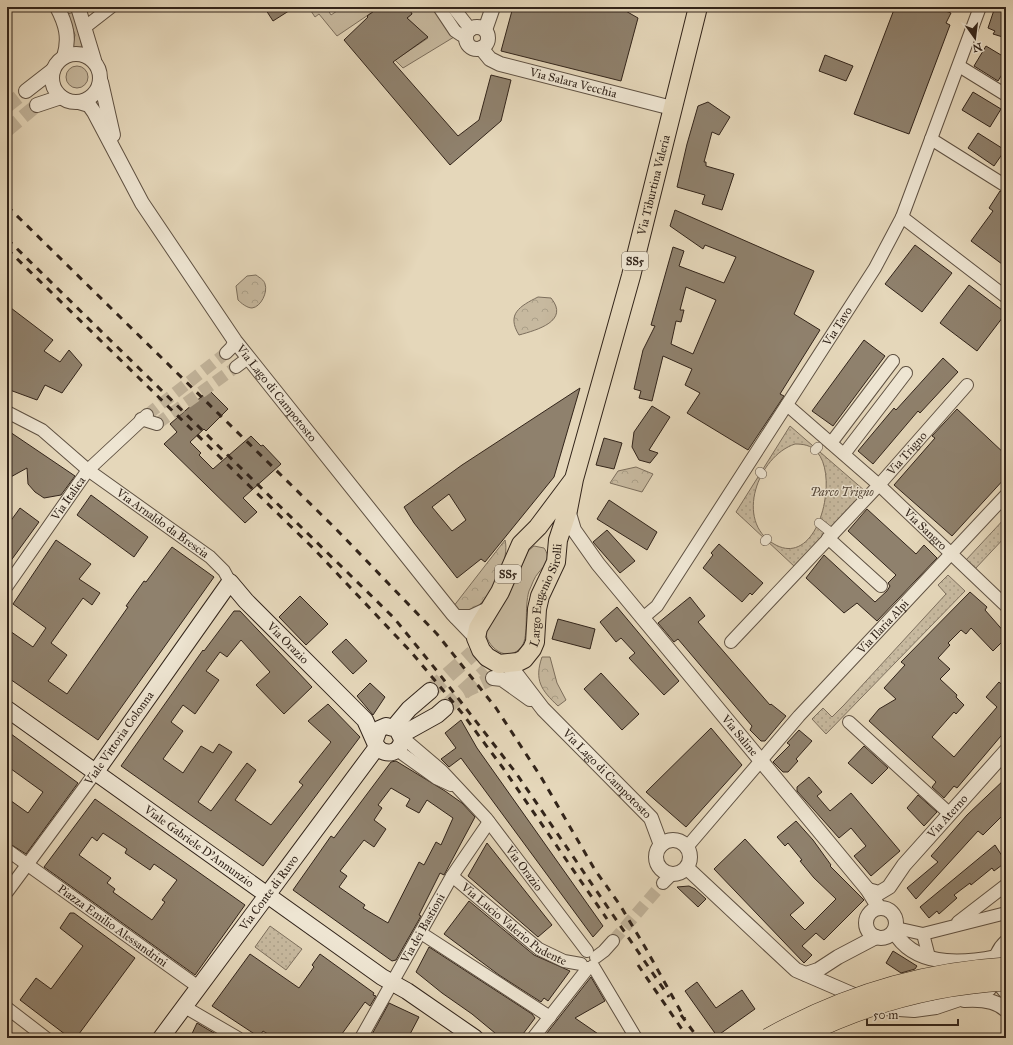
<svg xmlns="http://www.w3.org/2000/svg" width="1013" height="1045" font-family="'IM FELL Great Primer',serif">
  <style>
    .grass { fill: #c7b99f; stroke: #7c6e5c }
    .forest { fill: url(#forest-crowns); stroke: #7c6e5c }
    .park { fill: url(#park-dots); stroke: #7c6e5c; fill-rule: evenodd }
    .building { fill: #8f816d; stroke: #32241a; fill-rule: evenodd }
    .lines { fill: none; stroke-linecap: round; stroke-linejoin: round }
    .minor-tunnel { stroke: #c1b39a; stroke-width: 12; stroke-dasharray: 12 6; stroke-linecap: butt }
    .tertiary-tunnel { stroke: #c1b39a; stroke-width: 14; stroke-dasharray: 14 7; stroke-linecap: butt }
    .secondary-tunnel { stroke: #c1b39a; stroke-width: 16; stroke-dasharray: 16 8; stroke-linecap: butt }
    .pedestrian-casing { stroke: #5f5142; stroke-width: 10 }
    .minor-casing { stroke: #5f5142; stroke-width: 14 }
    .tertiary-casing { stroke: #5f5142; stroke-width: 16 }
    .secondary-casing { stroke: #32241a; stroke-width: 18 }
    .primary-casing { stroke: #32241a; stroke-width: 20 }
    .pedestrian { stroke: #eee5d2; stroke-width: 9 }
    .minor { stroke: #eee5d2; stroke-width: 12 }
    .tertiary { stroke: #eee5d2; stroke-width: 14 }
    .secondary { stroke: #eee5d2; stroke-width: 16 }
    .primary { stroke: #e5d7ba; stroke-width: 18 }
    .rail { stroke: #32241a; stroke-width: 3; stroke-dasharray: 7 7; stroke-linecap: butt }
    .trunk-bridge-casing { stroke: #32241a; stroke-width: 20; stroke-linecap: butt }
    .trunk-bridge { stroke: #e5d7ba; stroke-width: 19 }
    .labels { text-anchor: middle; dominant-baseline: central; stroke-width: 3; stroke-linejoin: round; paint-order: stroke }
    .shield { fill: #eee5d2; stroke: #6a5e51; stroke-width: 1 }
    .shield-label { font-size: 11px; font-weight: bold; fill: #32241a }
    .street-label { font-size: 12px; fill: #32241a; stroke: #eee5d2 }
    .park-label { font-size: 12px; font-style: italic; fill: #57493b; stroke: #eee5d2 }
  </style>
  <defs>
    <pattern id="forest-crowns" width="20" height="18" patternUnits="userSpaceOnUse"><rect width="20" height="18" fill="#c7b99f"/><path d="M2 6a3 3 0 1 1 6 0M12 15a3 3 0 1 1 6 0" fill="none" stroke="#ab9f88"/></pattern>
    <pattern id="park-dots" width="8" height="8" patternUnits="userSpaceOnUse"><rect width="8" height="8" fill="#c7b99f"/><path d="M2 2h.1M6 6h.1" fill="none" stroke="#ab9f88" stroke-width="1.8" stroke-linecap="round"/></pattern>
  </defs>
  <rect width="100%" height="100%" fill="#e5d7ba"/>
  <filter id="stains"><feTurbulence type="fractalNoise" baseFrequency=".005" numOctaves="4"/><feColorMatrix values="0 0 0 0 .2 0 0 0 0 .09 0 0 0 0 .02 0 0 0 .5 -.17"/></filter>
  <radialGradient id="worn" r=".72"><stop offset=".6" stop-color="#630" stop-opacity="0"/><stop offset="1" stop-color="#630" stop-opacity=".3"/></radialGradient>
  <path class="grass" d="M314,7l1,2 11,-2 5,8 12,-8h37l-43,29 -18,-22 -4,3 -6,-9z
    M408,7h27l19,30 -51,31 -8,-8 33,-22 -21,-20 5,-4z
    M74,12l9,39h-12l4,-16 -7,-21z
    M66 77a11 11 0 1 1 22 0a11 11 0 1 1-22 0Z
    M534,546l10,2c7,10 2,16 -5,24 -5,5 -7,13 -10,19 -5,16 0,45 -7,55 -14,19 -37,1 -37,-18l24,-34 19,-43z"/>
  <path class="forest" d="M256,275c4,3 8,5 9,9 3,8 -4,23 -13,24 -5,0 -11,-5 -14,-8l-2,-14 11,-10z
    M538,297l13,1c19,23 -14,32 -32,37 -13,-21 1,-29 19,-38z
    M636,467l17,7 -11,18 -32,-9 8,-12z
    M505,540c5,19 -12,52 -26,65 -5,5 -11,6 -17,7l-9,-5z
    M542,657h8l7,26 9,17 -8,6c-17,-16 -24,-26 -16,-49z"/>
  <path class="park" d="M790,426l75,65 -70,76 -59,-55zM795,444c8,0 16,1 22,8 23,25 1,118 -43,92 -40,-23 -16,-88 21,-100z
    M1006,517v19l-31,33 -9,-9z
    M948,575l17,16 -139,143 -14,-15 11,-11 9,9 12,-12 102,-111 -8,-9z
    M270,926l32,23 -16,21 -31,-23z"/>
  <path class="building" d="M264,7h31l-22,14z
    M380,7h28l4,7 -5,4 21,19 -35,25 65,74 21,-16 12,-45 20,5 -10,41 -51,44 -106,-125 24,-23 -1,-1z
    M513,7h112l-1,3 14,8 -17,63 -120,-30z
    M895,7h39l17,6 -5,10 4,2 -41,109 -55,-20z
    M995,7h11v31l-13,-4 2,-3 -7,-3z
    M986,46l20,12v10l-8,13 -24,-15z
    M825,55l28,11 -7,15 -27,-10z
    M973,92l28,17 -11,18 -28,-17z
    M708,102l22,15 -11,18 -7,-3 -8,30h2v4l28,8 -12,36 -20,-6 3,-9 -28,-8 10,-43 11,-38z
    M978,133l27,17 -11,16 -26,-18z
    M1000,191l6,2v74l-35,-26 22,-30 -4,-3z
    M675,210l139,61 -20,43 26,16 -40,64 4,2 -36,54 -61,-37 13,-20 -15,-8 7,-16 -29,-13 -11,45 -13,-3 2,-7 -7,-2 9,-39 12,-24 -4,-1 22,-78 11,4 -5,15 45,17 12,-26 -31,-12 -2,4 -33,-23zM686,287l30,13 -23,54 -22,-10 5,-23 5,1 3,-12h-4z
    M915,245l37,28 -30,39 -37,-28z
    M969,285l37,28 -29,38 -37,-28z
    M7,305l46,35 -9,11 16,11 9,-12 13,15 -20,28 -17,-8 -8,15 -30,-11z
    M864,340l21,16 -52,70 -21,-15z
    M943,358l15,14 -38,41 -2,-2 -45,53 -15,-13 36,-43 2,2z
    M580,388l-26,89 -69,85 -4,-3 -24,19 -43,-55 -10,-16 58,-42zM449,494l17,26 -14,11 -20,-24z
    M209,390l19,19 -22,22 -2,-2 -14,13 11,11 -2,2 14,14 38,-33 10,10 2,-1 18,19 -38,34 14,14 -12,11 -81,-79 13,-12 -7,-8z
    M652,406l18,11 -21,33 9,3 -8,10 -11,-3 -7,-13 2,-15z
    M957,409l49,46v22l-54,59 -58,-51 41,-47 -3,-2z
    M7,430l68,46 -14,19 -17,3 -9,-6 -7,-8 -1,-16 -20,11z
    M604,438l18,5 -8,26 -18,-4z
    M91,495l57,42 -14,20 -57,-42z
    M609,500l48,32 -10,18 -50,-31z
    M20,508l19,14 -32,44v-40z
    M867,509l49,45 8,-9 13,13 -60,63 -20,-18 -13,10 -38,-35 18,-23 51,47 12,-11 3,-5 -2,-3 8,-8 -48,-44z
    M607,530l28,31 -15,12 -27,-31z
    M56,540l35,24 -12,15 21,14 -8,12 -9,-7 -32,45 16,12 -19,26 19,13 61,-87 -2,-1 18,-25 2,1 26,-35 42,30 -116,163 -91,-63v-48l26,18 13,-19 -33,-24z
    M719,544l44,39 -11,12 -2,-2 -8,9 -39,-34 10,-13 -2,-2z
    M970,592l17,15 -2,3 21,24v4l-13,13 -22,-23 -5,6 -5,-4 -13,13 2,2 -12,13 12,11 -10,10 17,16 -1,2 8,8 -8,9 -2,-2 -22,25 22,20 43,-50 -11,-10 13,-15 7,6v42l-49,58 -3,-2 -10,12 -12,-11 4,-5 -67,-61 10,-12 17,-10 -12,-11 21,-23 -4,-3z
    M300,596l28,28 -22,21 -27,-28z
    M690,597l15,19 -7,6 72,83 1,-1 15,12 -21,25h-4l-11,-11 2,-4 -74,-87 -4,3 -16,-19z
    M617,607l62,74 -15,14 -35,-37 6,-5 -14,-15 -5,4 -16,-20z
    M234,611h6l72,76 -28,27 -28,-29 14,-13 -29,-32 -14,17 -7,-5 -14,19 13,9 -24,34 -12,-9 -12,17 12,9 -20,28 20,14 18,-27 12,7 6,-9 13,8 -34,50 13,9 36,-48 9,7 -21,30 36,25 32,-40 -4,-3 32,-40 -23,-21 20,-17 32,33 -97,129 -142,-100 82,-116 1,1z
    M558,619l37,10 -5,20 -38,-10z
    M346,639l21,22 -14,13 -21,-22z
    M601,673l38,41 -17,16 -38,-41z
    M370,683l15,14 -12,18 -16,-19z
    M461,720l16,28 126,178 -10,11 -132,-179 -12,9 -8,-8 15,-11 -11,-15z
    M711,728l31,37 -56,62 -40,-35z
    M799,730l13,11 -16,18 2,2 -10,11h-5l-10,-10 17,-17 -3,-2z
    M7,731l71,52 -52,71 -19,-12v-44l21,15 15,-21 -36,-26z
    M864,746l24,22 -16,16 -24,-21z
    M396,761l49,30 17,12 13,14 -31,58 -4,-2 -21,42 2,1 -25,44 -4,1 -99,-71 38,-54 3,2 57,-76zM391,788l19,11 -4,7 13,7 8,-13 26,18 -12,27 -5,-3 -12,23 -5,-3 -31,61 -25,-15 2,-3 -26,-18 8,-11 -7,-5 24,-31 10,7 12,-18 -12,-9 8,-12 -4,-3z
    M809,777l13,15 -5,4 13,15 21,-18 49,58 -29,25 -17,-20 12,-10 -15,-18 -12,10 -42,-47v-4z
    M1006,778v34l-23,23 -5,-4 -62,68 -9,-11 31,-26 -7,-6 36,-41z
    M918,795l19,17 -13,14 -17,-18z
    M95,799l150,106 -50,70 -151,-108zM103,833l24,16 -2,4 25,17 4,-6 23,16 -15,20 3,2 -13,18 -39,-28 2,-3 -8,-6 4,-5 -32,-23 13,-18 5,4z
    M796,821l17,19 18,25 -1,1 34,34 -40,40 -8,-7 -14,13 10,9 -8,8 -90,-94 31,-30 59,64 -14,12 15,15 31,-31 -22,-21 -14,-17 2,-1 -14,-17 -3,3 -8,-9z
    M487,843l65,82 -14,12 -70,-61z
    M995,845l11,17 -12,9 -2,-3 -21,17 -1,-2 -16,12 3,3 -18,16 -2,-3 -8,7 -9,-11z
    M689,886l6,3 11,10 -8,8 -21,-20z
    M469,901l65,54 36,16 -22,30 -4,-3 -3,4 -42,-27 -55,-41z
    M70,913h4l61,45 -59,80h-6l-50,-38 16,-22 15,11 32,-43 -23,-18z
    M429,947l103,67 3,4 -15,20h-19l-29,-24 -30,-21 -26,-21z
    M893,951l24,15 -2,3 -14,4 -15,-10z
    M250,954l49,34 15,-21 -2,-2 8,-11 54,39 -1,2 3,1 -6,10 -5,-4 -26,36h-65l-11,-7 -4,6 -47,-31z
    M591,977l14,24 -30,17 29,20h-61z
    M697,982l19,26 26,-18 13,19 -38,27 -32,-45z
    M389,1003l30,14 -11,21h-38z
    M197,1023l10,6 16,9h-33z"/>
  <g class="lines">
    <path class="minor-tunnel" d="M147,415l79,-62
      M157,424l79,-57
      M613,941l50,-58"/>
    <path class="tertiary-tunnel" d="M7,106l19,-15
      M7,130l30,-25
      M463,692l30,-14"/>
    <path class="secondary-tunnel" d="M430,691l43,-38
      M445,708l42,-37"/>
    <defs>
      <path id="pedestrian" d="M815,450l3,-3
        M760,472l2,2
        M819,523l10,8
        M765,541l2,-2"/>
      <g id="minor">
        <path d="M439,7l16,24 6,4h6"/>
        <path d="M453,7l18,23"/>
        <path d="M84,28l27,-21"/>
        <path d="M959,66l47,29"/>
        <path d="M931,139l75,47"/>
        <path d="M902,217l104,80"/>
        <path d="M226,353l5,-5 4,-7"/>
        <path d="M236,367l8,-6 6,-1"/>
        <path id="s1" d="M787,405l92,80 127,121"/>
        <path id="s2" d="M7,412l35,18 46,40 122,87 14,14 6,11"/>
        <path d="M141,419l16,5"/>
        <path d="M831,443l62,-82"/>
        <path d="M844,454l62,-81"/>
        <path d="M828,538l53,48"/>
        <path id="s3" d="M7,586l81,-116 59,-55"/>
        <path id="s4" d="M644,617l13,-11 218,-338 27,-51 78,-210"/>
        <path id="s5" d="M731,642l148,-157 88,-100"/>
        <path d="M849,722l101,92"/>
        <path id="s6" d="M402,737l40,34 44,47 101,133"/>
        <path d="M397,750l39,28 15,7"/>
        <path id="s7" d="M687,847l112,-131 207,-221"/>
        <path id="s8" d="M7,850l190,136"/>
        <path id="s9" d="M452,876l87,73 25,12 17,3"/>
        <path d="M663,883l9,-9"/>
        <path d="M7,892l88,-119"/>
        <path d="M958,922l48,-37"/>
        <path d="M896,928l27,6 83,-21"/>
        <path d="M421,933l129,84"/>
        <path d="M923,934l6,23"/>
        <path d="M596,957l8,-6 9,-10"/>
        <path d="M593,966l43,72"/>
        <path d="M183,1006l55,32"/>
        <path d="M7,1008l39,30"/>
        <path id="s10" d="M361,1038l91,-162 37,-54"/>
        <path d="M533,1038l55,-70"/>
      </g>
      <g id="tertiary">
        <path d="M57,7c9,17 13,31 7,50"/>
        <path d="M78,7l16,53"/>
        <circle cx="477" cy="38" r="11"/>
        <path d="M485,30l8,-23"/>
        <path id="s11" d="M481,48l9,11 10,5 172,44"/>
        <circle cx="76" cy="78" r="24"/>
        <path d="M101,82l12,53"/>
        <path d="M26,91l27,-21"/>
        <path id="s12" d="M79,102l10,3 5,7 48,91 93,138 218,273 23,24"/>
        <path d="M37,105l24,-8"/>
        <path id="s13" d="M568,510l6,20 24,34 270,326 11,18"/>
        <path d="M456,617h15l17,-8"/>
        <path id="s14" d="M507,665l10,10 26,34 108,109 10,27"/>
        <path d="M493,678l9,1 28,20"/>
        <circle cx="673" cy="857" r="17"/>
        <path d="M687,868l109,102 88,38 30,2 22,-3 53,-18"/>
        <path id="s15" d="M868,890l11,3 10,-6 15,-22 102,-114"/>
        <circle cx="881" cy="923" r="15"/>
        <path d="M894,931c20,36 68,33 102,26"/>
        <path d="M1006,942c-15,14 -14,36 0,50"/>
        <path d="M806,974l12,-4 20,-13 38,-20"/>
        <path d="M964,1000c14,-1 31,-1 42,10"/>
      </g>
      <g id="secondary">
        <path id="s16" d="M7,709l375,268 25,14 68,47"/>
        <path d="M394,727l15,-18 21,-18"/>
        <path d="M401,735l36,-20 8,-7"/>
        <path id="s17" d="M95,773l135,-191 16,19 119,119 12,27c9,10 24,6 25,-8l-5,-10 -11,-3 -7,3 -4,11"/>
        <path id="s18" d="M161,1038l216,-291"/>
      </g>
      <g id="primary">
        <path id="s19" d="M574,479l-36,48 -17,17 -21,48 -22,36 -2,10 5,12 6,7 12,7 19,-2 6,-3 8,-10 3,-7 2,-33 3,-13 16,-34 2,-22 10,-30 6,-31 57,-203 67,-269"/>
      </g>
    </defs>
    <use href="#pedestrian" class="pedestrian-casing"/>
    <use href="#minor" class="minor-casing"/>
    <use href="#tertiary" class="tertiary-casing"/>
    <use href="#secondary" class="secondary-casing"/>
    <use href="#primary" class="primary-casing"/>
    <use href="#pedestrian" class="pedestrian"/>
    <use href="#minor" class="minor"/>
    <use href="#tertiary" class="tertiary"/>
    <use href="#secondary" class="secondary"/>
    <use href="#primary" class="primary"/>
    <path class="rail" d="M7,206l329,323 101,105 59,74 45,69 54,93 25,35 25,42 40,72
      M7,239l387,379 43,53 79,102 153,224
      M7,249l308,301 97,103 50,60 41,55 104,151
      M638,965l50,73
      M681,1015l17,23"/>
    <defs>
      <path id="trunk-bridge" d="M768,1038c73,-41 154,-66 238,-71
        M797,1038c65,-33 136,-53 209,-57"/>
    </defs>
    <use href="#trunk-bridge" class="trunk-bridge-casing"/>
    <use href="#trunk-bridge" class="trunk-bridge"/>
  </g>
  <g class="labels">
    <g class="shield">
      <rect x="622" y="252" width="26" height="18" rx="3"/>
      <rect x="495" y="565" width="26" height="18" rx="3"/>
    </g>
    <g class="shield-label">
      <text x="635" y="261">SS5</text>
      <text x="508" y="574">SS5</text>
    </g>
    <g class="street-label">
      <text stroke="none"><textPath href="#s11" startOffset="101">Via Salara Vecchia</textPath></text>
      <text stroke="none"><textPath href="#s19" startOffset="745">Via Tiburtina Valeria</textPath></text>
      <text stroke="none"><textPath href="#s4" startOffset="350">Via Tavo</textPath></text>
      <text stroke="none"><textPath href="#s12" startOffset="355">Via Lago di Campotosto</textPath></text>
      <text stroke="none"><textPath href="#s5" startOffset="258">Via Trigno</textPath></text>
      <text stroke="none"><textPath href="#s3" startOffset="107">Via Italica</textPath></text>
      <text stroke="none"><textPath href="#s2" startOffset="192">Via Arnaldo da Brescia</textPath></text>
      <text stroke="none"><textPath href="#s1" startOffset="186">Via Sangro</textPath></text>
      <text stroke="none"><textPath href="#s19" startOffset="320">Largo Eugenio Sirolli</textPath></text>
      <text stroke="none"><textPath href="#s7" startOffset="295">Via Ilaria Alpi</textPath></text>
      <text stroke="none"><textPath href="#s17" startOffset="318">Via Orazio</textPath></text>
      <text stroke="none"><textPath href="#s13" startOffset="285">Via Saline</textPath></text>
      <text transform="translate(119 738) rotate(-55)">Viale Vittoria Colonna</text>
      <text stroke="none"><textPath href="#s14" startOffset="148">Via Lago di Campotosto</textPath></text>
      <text stroke="none"><textPath href="#s15" startOffset="115">Via Aterno</textPath></text>
      <text stroke="none"><textPath href="#s16" startOffset="236">Viale Gabriele D'Annunzio</textPath></text>
      <text stroke="none"><textPath href="#s6" startOffset="180">Via Orazio</textPath></text>
      <text stroke="none"><textPath href="#s18" startOffset="181">Via Conte di Ruvo</textPath></text>
      <text stroke="none"><textPath href="#s9" startOffset="79">Via Lucio Valerio Pudente</textPath></text>
      <text stroke="none"><textPath href="#s8" startOffset="130">Piazza Emilio Alessandrini</textPath></text>
      <text stroke="none"><textPath href="#s10" startOffset="126">Via dei Bastioni</textPath></text>
    </g>
    <g class="park-label">
      <text x="842" y="492">Parco Trigno</text>
    </g>
  </g>
  <rect width="1013" height="1045" fill="none" stroke="#e5d7ba" stroke-width="24"/>
  <rect x="8" y="8" width="997" height="1029" fill="none" stroke="#32241a" stroke-width="2"/>
  <rect x="12" y="12" width="989" height="1021" fill="none" stroke="#32241a"/>
  <g transform="translate(975 38) rotate(166)" stroke="#eee5d2" stroke-width="3" paint-order="stroke">
  <path d="M0-3L7 15L0 10L-7 15Z" fill="#32241a"/>
  <text y="-6" font-size="11" font-weight="bold" text-anchor="middle" fill="#32241a">N</text>
  </g>
  <path d="M867 1019v6h91v-6" fill="none" stroke="#32241a" stroke-width="2"/>
  <text x="873" y="1019" font-size="12" fill="#32241a" stroke="#eee5d2" stroke-width="3" paint-order="stroke">50 m</text>
  <rect width="100%" height="100%" filter="url(#stains)"/>
  <rect width="100%" height="100%" fill="url(#worn)"/>
</svg>
